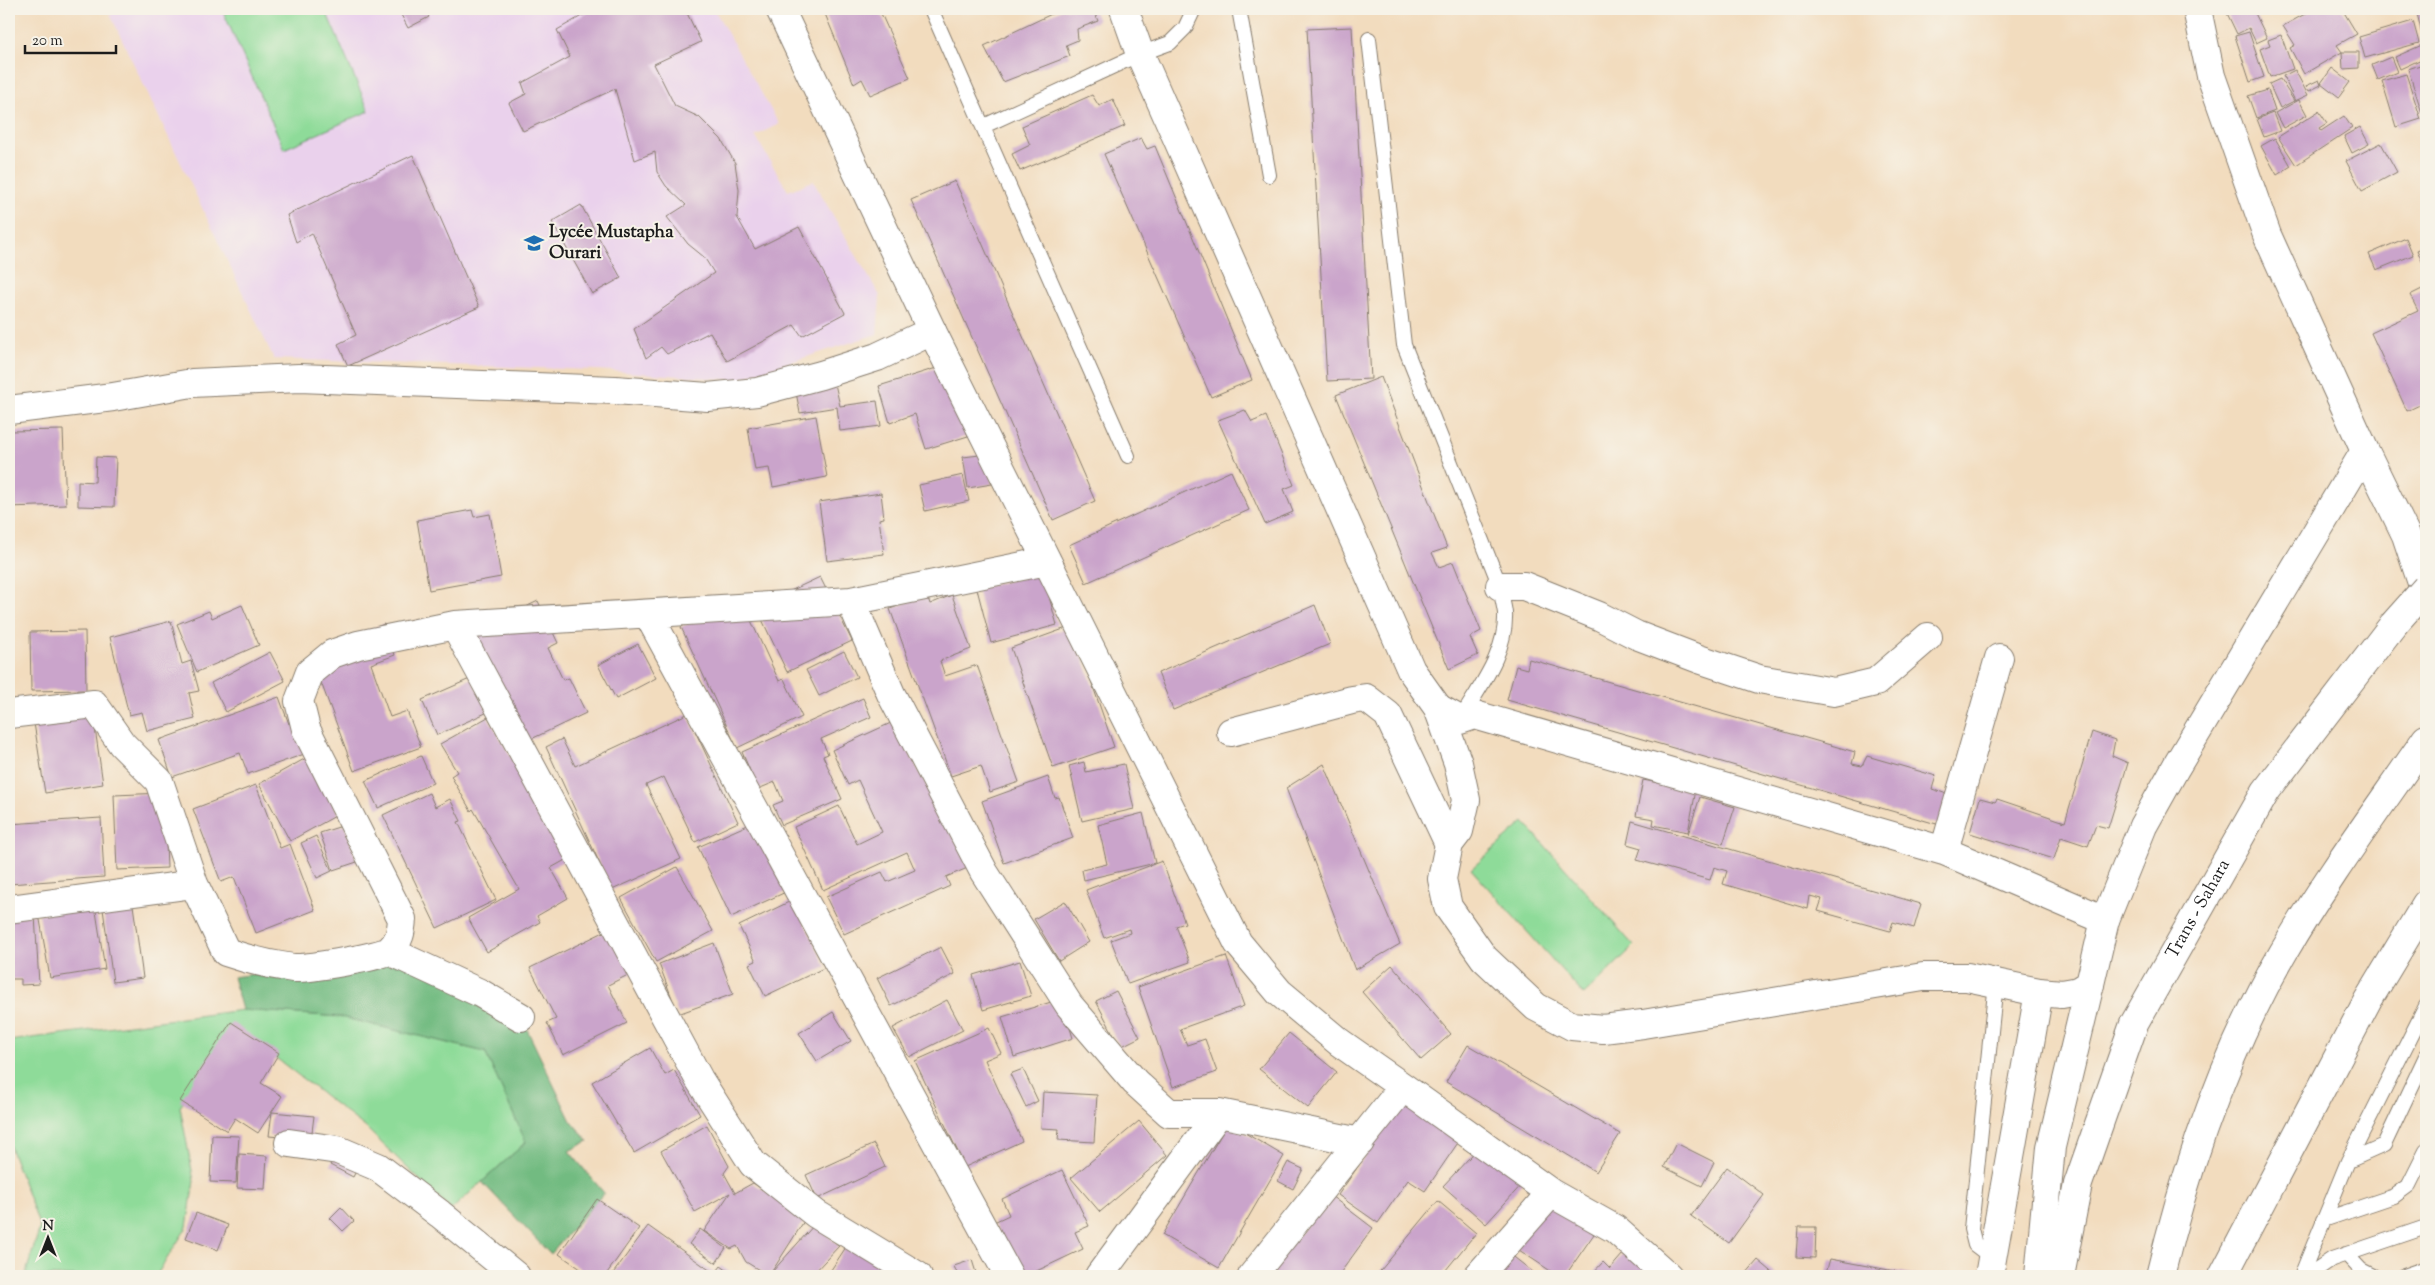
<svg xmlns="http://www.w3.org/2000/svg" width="2435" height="1285" font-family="'Sorts Mill Goudy',serif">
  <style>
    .built { fill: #ead1ec }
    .green { fill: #8edb99; stroke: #557c5a }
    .forest { fill: #72bb81; stroke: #476c4e }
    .building { fill: #caa4cb }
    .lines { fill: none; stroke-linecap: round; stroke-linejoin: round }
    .service-casing { stroke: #877c6d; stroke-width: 16 }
    .minor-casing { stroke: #877c6d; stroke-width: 30 }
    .tertiary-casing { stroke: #877c6d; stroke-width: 30 }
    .trunk-casing { stroke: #877c6d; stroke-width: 30 }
    .service { stroke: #fff; stroke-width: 14 }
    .minor { stroke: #fff; stroke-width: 28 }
    .tertiary { stroke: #fff; stroke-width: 28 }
    .trunk { stroke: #fff; stroke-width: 28 }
    .trunk-bridge-casing { stroke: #877c6d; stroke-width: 30; stroke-linecap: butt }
    .trunk-bridge { stroke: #fff; stroke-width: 28 }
    .labels { text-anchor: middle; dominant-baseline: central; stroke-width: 4; stroke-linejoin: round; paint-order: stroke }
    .poi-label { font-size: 18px; font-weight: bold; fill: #1c1c1c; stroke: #f7f3e8; text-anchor: start }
    .street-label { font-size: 18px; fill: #1c1c1c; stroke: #f7f3e8 }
  </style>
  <rect width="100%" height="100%" fill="#f7f3e8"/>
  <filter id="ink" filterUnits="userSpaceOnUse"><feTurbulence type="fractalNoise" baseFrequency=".02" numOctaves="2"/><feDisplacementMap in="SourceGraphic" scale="10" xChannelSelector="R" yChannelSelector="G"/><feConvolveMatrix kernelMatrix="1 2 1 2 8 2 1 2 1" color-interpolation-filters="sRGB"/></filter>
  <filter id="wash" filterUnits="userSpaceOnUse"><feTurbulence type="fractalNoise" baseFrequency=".0096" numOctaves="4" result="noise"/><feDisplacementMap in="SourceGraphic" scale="20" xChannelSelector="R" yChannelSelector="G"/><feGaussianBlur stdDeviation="1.12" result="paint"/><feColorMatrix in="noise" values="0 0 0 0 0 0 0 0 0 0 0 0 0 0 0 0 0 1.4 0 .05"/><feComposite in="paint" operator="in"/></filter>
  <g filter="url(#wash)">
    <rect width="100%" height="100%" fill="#f2dcbe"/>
    <path class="built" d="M121,9h593l65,115 -24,12 33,55 25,-10 67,115 -3,38 -141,46 -138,-10 -324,-11 -164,-345z"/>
    <path class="green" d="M222,9h103l44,102 -85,38z
      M1524,822l110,124 -50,49 -113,-126z
      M242,1010l99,7 144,35 41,90 -75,68 -86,-83 -129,-100 -56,80 14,74 -7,46 -31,49h-131l15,-49 -31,-83v-103z"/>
    <path class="forest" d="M389,951l132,66 50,104 17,20 -19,10 35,42 -54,61 -68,-72 44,-40 -41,-90 -144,-35 -99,-7 -9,-33 129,-18z"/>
    <g id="blocks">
      <path class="building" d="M398,9h27l4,8 -21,11z
        M594,9h91l16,33 -47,22 21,42 24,11 22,22 14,24 4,27 -2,27 18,32 44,-22 46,86 -43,23 -8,-11 -67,36 -17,-29 -43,22 -6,-7 -15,11 -12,-29 80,-56 -10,-16 -16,-13 -21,-27 19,-12 -20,-19 -9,-14 -2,-20 -20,8 -20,-71 -92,42 -14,-28 17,-9 -4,-11 48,-26 -13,-27z
        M823,9h56l31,69 -40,17 -8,-16 -8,5z
        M1062,9h31l5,12 -21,8 1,11 -12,5 4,11 -67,26 -19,-36z
        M2225,9h28l14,29 -11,5 -7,-15 -12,6z
        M2314,9h28l15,25 -20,11 5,7 -38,22 -14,-26 5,-3 -12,-19z
        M2416,9h10v33l-2,1z
        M2413,21l6,22 -54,15 -6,-21z
        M1352,27l19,352 -44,2 -20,-352z
        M2249,32l15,45 -14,5 -15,-46z
        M2281,35l12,34 -23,8 -10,-28 10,-4 -2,-5z
        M2422,45l4,12 -26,12 -5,-12z
        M2342,52h17v16l-16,1z
        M2391,57l6,15 -19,8 -6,-15z
        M2426,63v49l-4,1 -14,-44z
        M2332,68l18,14 -11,15 -18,-14z
        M2295,70l13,25 -13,6 -12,-25z
        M2406,74l15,45 -25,8 -14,-46z
        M2280,79l14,22 -14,7 -11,-24z
        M2319,80l2,5 -12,6 -3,-5z
        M2268,90l7,21 -19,7 -8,-22z
        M1092,95l7,11 14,-7 12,27 -105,45 -8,-17 18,-9 -8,-19z
        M2299,100l8,15 -24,13 -8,-15z
        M2319,111l8,12 -8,5 2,3 23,-15 8,12 -56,37 -18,-28z
        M2273,113l7,18 -16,6 -7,-18z
        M2360,127l9,17 -17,9 -8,-17z
        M1141,138l6,11 8,-3 97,234 -41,17 -107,-243z
        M2275,138l16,28 -14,9 -16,-29z
        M2381,143l16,29 -35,19 -16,-30z
        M413,155l66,152 -131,59 -10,-22 18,-9 -44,-102 -16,9 -9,-27z
        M955,181l140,320 -42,19 -142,-320z
        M581,205l40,73 -29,16 -40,-72z
        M2406,238l7,17 -37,15 -7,-16z
        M2426,246v24l-9,-20z
        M2426,287v115l-19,9 -36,-78 47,-22 -8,-16z
        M946,365l22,71 -42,13 -11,-35 -25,9 -11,-37z
        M833,375l7,31 37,-5 4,25 -41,5 -3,-24 -37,6 -6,-31z
        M1381,377l66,171 -15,5 7,14 14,-5 28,69 -11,6 8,18 -29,14 -113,-274z
        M1245,410l7,12 14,-6 28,69 -10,4 9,23 -28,12 -47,-104z
        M816,416l11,61 -54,10 -4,-19 -14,2 -7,-42z
        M63,430l3,75 -57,2v-76z
        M988,454l4,30 -24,4 -5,-31z
        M96,457l20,1 -2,49 -36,-1v-25l17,1z
        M1231,471l18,39 -163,73 -17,-38z
        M963,475l6,26 -44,10 -6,-26z
        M881,493l3,25 -5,1 5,35 -57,7 -8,-59z
        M472,510l2,7 16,-3 11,63 -72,13 -12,-70z
        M1042,572l15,53 -66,18 -14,-54z
        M820,577l32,64 -65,31 -31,-65z
        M927,595l3,9 22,-9 19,54 -31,12 5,15 32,-11 42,117 -29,10 -9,-26 -30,10 -61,-167z
        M741,599l38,82 5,-2 18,38 -65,31 -56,-121z
        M538,601l20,42 -10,5 15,32 6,-2 17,35 -61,29 -53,-109z
        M242,605l17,40 -62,27 -20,-48 32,-13 3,7z
        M1315,605l15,39 -157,66 -15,-37z
        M171,621l11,43 9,-3 8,30 -10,2 6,26 -48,12 -5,-19 -13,3 -19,-78z
        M384,624l11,31 -24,9 19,53 17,-6 14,36 -67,24 -38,-102 37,-33z
        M1072,626l42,121 -61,21 -42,-120z
        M85,631l1,59 -55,1 -1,-59z
        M638,644l18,34 -40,21 -18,-34z
        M844,651l13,26 -38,19 -13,-26z
        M270,652l15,29 -59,31 -15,-29z
        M1529,659l326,93 -3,12 10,2 5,-10 69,20 -4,13 15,5 -7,31 -433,-125 9,-34 11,3z
        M472,678l16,34 -51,23 -15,-35z
        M279,697l10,27 10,-4 11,32 -62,22 -8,-21 -68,24 -13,-37z
        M863,698l8,19 -50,22 7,15 -5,2 19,43 -60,26 -9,-20 10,-4 -8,-19 -17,7 -16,-37z
        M93,714l10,70 -58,9 -11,-70z
        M687,714l51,108 -43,20 -31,-65 -18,8 35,74 -69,31 -66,-143 16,-8 13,27z
        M488,717l81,141 -18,10 17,30 -31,18 3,6 -53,30 -19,-34 51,-29 -46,-80 -2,2 -20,-35 6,-4 -17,-28z
        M893,722l77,145 -24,10 4,9 -106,48 -18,-37 56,-25 5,10 28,-12 -8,-18 -84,38 -29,-63 45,-21 18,38 25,-12 -24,-52 -10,5 -16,-35z
        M2092,732l23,8 -3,16 16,7 -20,65 -12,-3 -8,21 -27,-9 -7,22 -84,-26 10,-35 15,4 2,-3 68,23z
        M421,756l12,27 -55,25 -13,-27z
        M308,757l31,57 -49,27 -31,-57z
        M1084,762l2,10 38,-8 10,45 -52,12 -13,-55z
        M1324,764l76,180 -45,26 -69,-182z
        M1048,777l7,21 4,-1 14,41 -69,25 -22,-62z
        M1643,780l53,10 -8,42 -35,-7 1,-6 -18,-3z
        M256,785l24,63 10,-4 25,66 -59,23 -22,-56 -13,5 -28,-73z
        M164,793l3,75 -50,2 -3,-75z
        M429,793l6,14 15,-8 11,22 -3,1 38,78 -59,28 -54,-113z
        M1700,797l35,10 -12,37 -35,-10z
        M1143,813l12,50 -71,17 -2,-10 25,-6 -9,-39z
        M101,818l3,59 -95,7v-60z
        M1632,821l289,83 -7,24 -21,-6 -3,9 -72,-20 4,-12 -12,-3 -2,13 -85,-25 4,-13 -13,-4 -4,13 -73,-20 4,-12 -14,-4z
        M750,824l38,67 -57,26 -33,-70z
        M345,825l12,37 -24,8 -13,-37z
        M316,836l16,35 -15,7 -16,-35z
        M1162,861l23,62 -9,3 14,36 -62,22 -17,-44 19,-7 -1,-4 -25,9 -18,-48z
        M677,867l36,64 -57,31 -35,-64z
        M793,900l33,67 -61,29 -16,-32 7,-3 -17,-35z
        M1065,901l24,41 -30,19 -25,-42z
        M95,905l10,64 -55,9 -11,-64z
        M133,905l10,73 -30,4 -10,-73z
        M35,915l4,69 -18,1v-6h-12v-63z
        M614,927l22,44 -28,14 19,38 -64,32 -16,-32 9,-4 -26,-51z
        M714,943l19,51 -55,20 -19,-50z
        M941,947l14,27 -64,32 -14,-28z
        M1226,956l18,50 -64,23 7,16 18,-6 12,33 -44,15 -35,-100z
        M1020,961l11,35 -48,14 -10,-35z
        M1392,965l59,69 -30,26 -59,-68z
        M1116,991l24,46 -20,10 -24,-46z
        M1061,999l12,39 -59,19 -12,-40z
        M947,1000l16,30 -54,27 -16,-29z
        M833,1012l18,29 -34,20 -18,-28z
        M231,1022l48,31 -18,30 21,13 -24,37 -23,-15 -8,13 -47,-30z
        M989,1028l12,25 -16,7 37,81 -57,26 -50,-106z
        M1289,1033l48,39 -29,36 -49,-39z
        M1468,1045l152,89 -24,38 -150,-90z
        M650,1048l15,27 9,-5 26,45 -66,38 -42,-71z
        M1023,1069l15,32 -12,6 -16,-33z
        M1043,1092l54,3 -3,47 -36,-2 1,-11 -18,-1z
        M1410,1092l56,39 -41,60 -17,-11 -30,43 -40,-28z
        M272,1112l42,4 -3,24 -42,-4z
        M1139,1121l28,34 -67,57 -29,-34z
        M1228,1123l56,33 -65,112 -57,-33z
        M707,1125l22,41 -5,7 11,20 18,-10 53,35 -37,58 -23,-14 -9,-16 -6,3 -27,-18 26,-38 -35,19 -34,-61z
        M212,1135l27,1 -3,47 -26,-1z
        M343,1141l22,12 -12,24 -23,-12z
        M1676,1143l38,19 -12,24 -38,-19z
        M874,1144l11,23 -68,32 -11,-24z
        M1482,1144l42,38 -38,42 -43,-38z
        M239,1154l28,2 -2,33 -28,-1z
        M1288,1162l15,7 -10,20 -15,-8z
        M1727,1167l37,28 -35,48 -38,-27z
        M1062,1170l27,56 -14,6 8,17 -57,27h-6l-26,-54 15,-7 -7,-16z
        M1331,1196l42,32 -35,48h-74z
        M597,1199l42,29 -34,48h-14l-32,-22z
        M1438,1201l38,32 -35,43h-65z
        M1547,1202l47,32 -29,42h-7l-42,-28z
        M341,1207l13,14 -11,10 -13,-13z
        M196,1213l32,12 -10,25 -32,-12z
        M815,1224l24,22 -28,30h-35l-4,-4z
        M648,1226l67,48 6,-8 14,10h-124z
        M1798,1227h18l-1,31 -19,-1z
        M700,1229l26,19 -10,15 -27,-19z
        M848,1244l50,32h-71z
        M1629,1247l33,29h-72l13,-14 7,7z
        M1510,1254l28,22h-46z
        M1830,1259l86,16v1h-91z
        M972,1260l5,16h-19l-4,-10z
        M1758,1260l19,16h-33z"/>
    </g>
  </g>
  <g filter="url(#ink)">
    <use href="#blocks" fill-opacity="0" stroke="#877c6d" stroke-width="1"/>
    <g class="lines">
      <defs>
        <path id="service" d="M931,9l197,447
          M1239,9l30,166
          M1369,39l35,306 96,241c1,9 4,19 5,27 2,39 -25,73 -43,104
          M984,126l156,-72 30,-11 15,-15 9,-19
          M2348,1161l36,-16 42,-89
          M2323,1220l71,-24 15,-11 17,-34
          M2346,1254l15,16 12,6
          M1992,1258l-17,-13 -4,-16 25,-247
          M2301,1276l47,-115 78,-155
          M2307,1276l25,-17 94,-32
          M2403,1276l23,-8"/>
        <path id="minor" d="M932,331l306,612 41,49 60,50 64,45
          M1500,586h24l75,30 37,19 63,24 60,20 75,13 42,-10 52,-45
          M851,601l40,93 93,178 85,133 66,77 34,31h50l141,29
          M648,614l361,662
          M455,625l244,454 54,85 63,50 102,62
          M1438,708l22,12 15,-5 469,136 161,69
          M9,714l85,-10 28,40 37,37 35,103 32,68c23,8 44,13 67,16 13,1 89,-11 97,-18 10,-10 11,-18 12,-31l-96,-190 -7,-28 11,-29 22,-18 26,-9 97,-20 396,-24 196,-40
          M1231,732l121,-32 14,-2 22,17 61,129
          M1944,851l55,-193
          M9,909l185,-25
          M389,951l91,42 41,24
          M289,1143l49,7 40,17 62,47 76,62
          M1099,1276l120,-163
          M1252,1276l151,-189 148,106 64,36 53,47
          M1478,1276l73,-83
          M1989,1276l50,-284"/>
        <path id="tertiary" d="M1124,9l16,45 271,616 27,38 20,55 8,37 -7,31 -10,13 -7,35 6,28 36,51 52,49 36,19 31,3 40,-5 280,-47h44l72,15 23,2 17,-3 11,-7 15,-64 38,-94 33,-59 189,-316
          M2197,9l14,67 56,159 98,216 41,84 20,60
          M9,410l104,-13 79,-14 107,-5 316,12 93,7 49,-5 64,-17 56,-18 55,-26 -152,-322"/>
        <g id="trunk">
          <path d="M2039,1276l12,-129 39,-163"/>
          <path id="s1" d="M2060,1276l18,-92 56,-160 132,-233 127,-166"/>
          <path d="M2160,1276c27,-112 65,-223 123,-323 43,-74 95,-144 143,-214"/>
          <path d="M2223,1276l145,-276 58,-96"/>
        </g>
      </defs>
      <use href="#service" class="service-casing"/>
      <use href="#minor" class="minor-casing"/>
      <use href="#tertiary" class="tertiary-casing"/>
      <use href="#trunk" class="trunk-casing"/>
      <use href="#service" class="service"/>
      <use href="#minor" class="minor"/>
      <use href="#tertiary" class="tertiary"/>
      <use href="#trunk" class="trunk"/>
      <defs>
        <path id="trunk-bridge" d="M2393,625l33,-37"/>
      </defs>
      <use href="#trunk-bridge" class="trunk-bridge-casing"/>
      <use href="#trunk-bridge" class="trunk-bridge"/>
    </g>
  </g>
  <defs>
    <symbol id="school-bare" viewBox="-9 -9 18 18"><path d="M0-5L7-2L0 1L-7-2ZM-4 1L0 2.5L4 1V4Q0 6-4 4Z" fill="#1f6fb2" stroke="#f7f3e8" stroke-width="2.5" paint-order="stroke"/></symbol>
  </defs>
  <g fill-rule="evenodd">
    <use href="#school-bare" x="520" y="229" width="28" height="28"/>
  </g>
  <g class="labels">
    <g class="poi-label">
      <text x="549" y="233">Lycée Mustapha<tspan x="549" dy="21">Ourari</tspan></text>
    </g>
    <g class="street-label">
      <text stroke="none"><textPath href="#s1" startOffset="395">Trans - Sahara</textPath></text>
    </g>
  </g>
  <rect width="2435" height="1285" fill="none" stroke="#f7f3e8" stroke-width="30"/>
  <g transform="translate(48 1238)" stroke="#f7f3e8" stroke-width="4" paint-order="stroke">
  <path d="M0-4L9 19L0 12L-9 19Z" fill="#1c1c1c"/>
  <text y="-8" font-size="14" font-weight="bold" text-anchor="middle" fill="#1c1c1c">N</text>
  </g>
  <path d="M25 45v8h91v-8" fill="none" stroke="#1c1c1c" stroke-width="2.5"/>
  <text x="32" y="45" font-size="15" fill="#1c1c1c" stroke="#f7f3e8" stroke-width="4" paint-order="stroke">20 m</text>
</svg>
